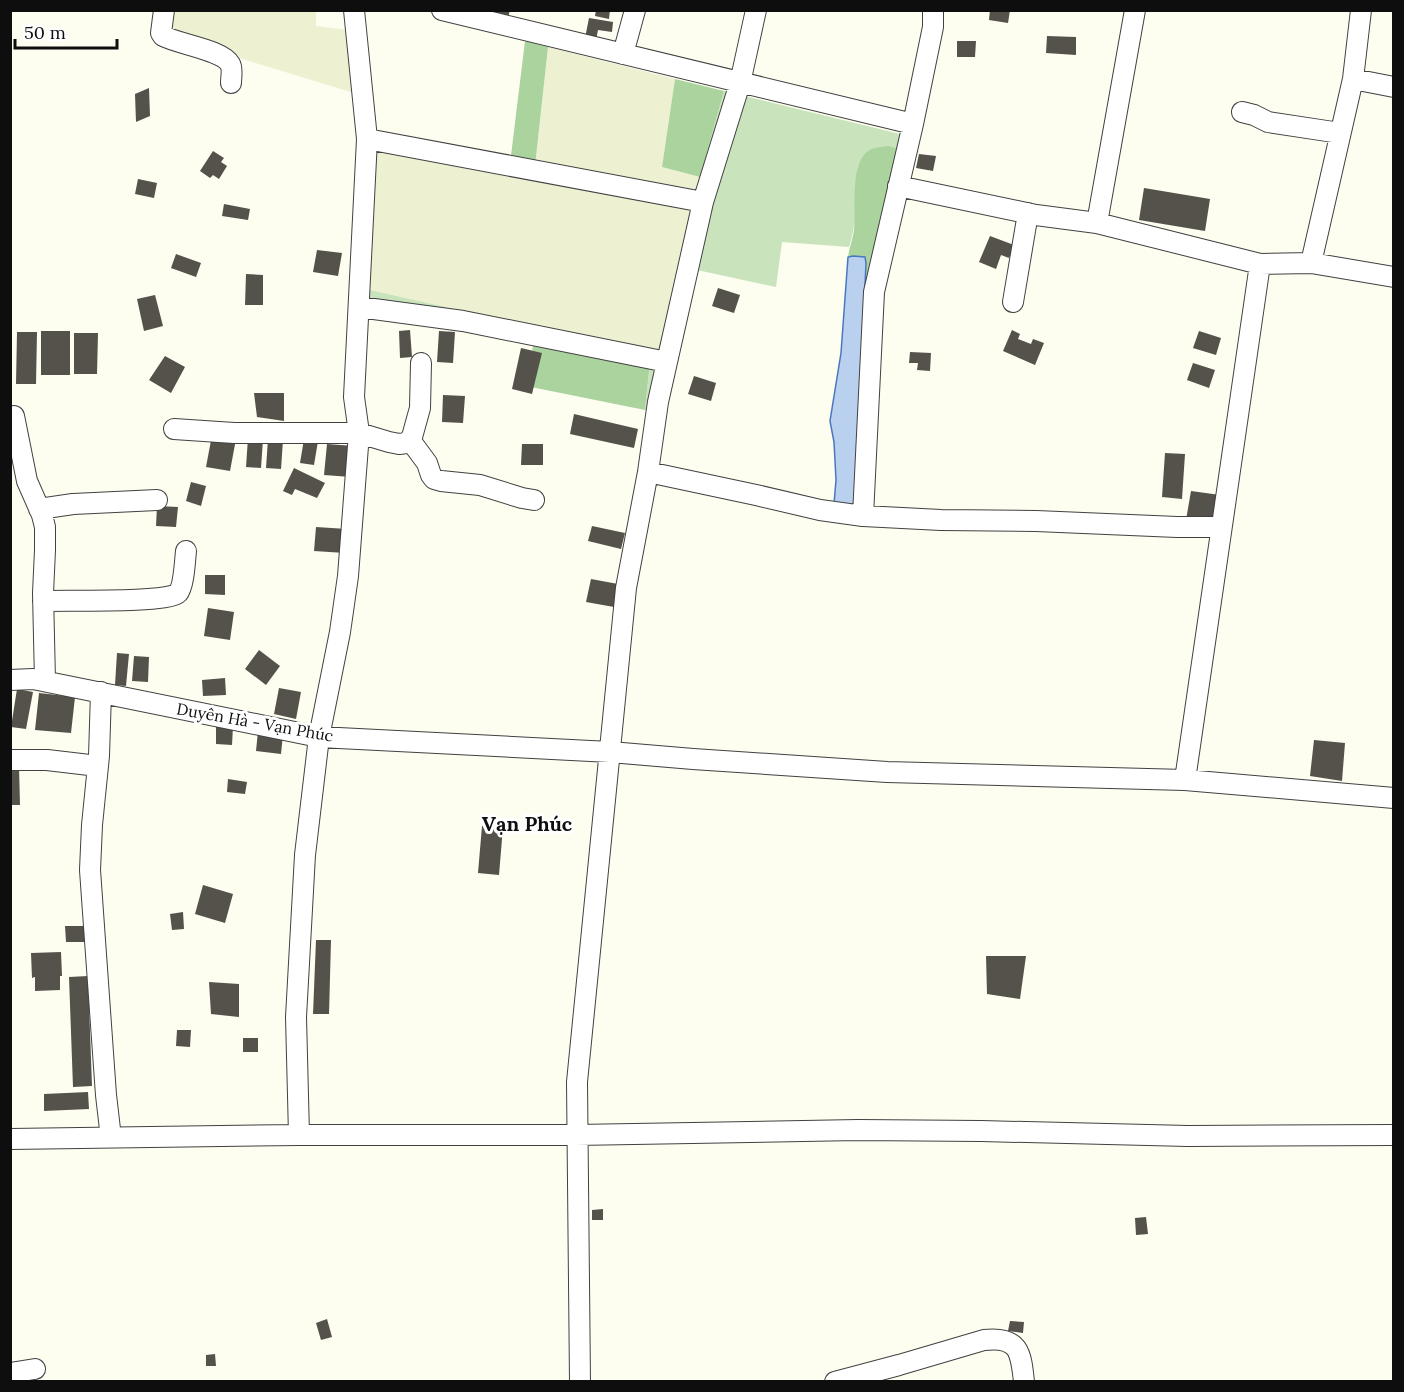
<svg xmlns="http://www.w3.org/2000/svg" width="1404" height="1392" font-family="Lora,serif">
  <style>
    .farmland { fill: #edf1d2 }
    .green { fill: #c9e4bd }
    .forest { fill: #abd39e }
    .water { fill: #bad0ef; stroke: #4977be; stroke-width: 1.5 }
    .building { fill: #55514b }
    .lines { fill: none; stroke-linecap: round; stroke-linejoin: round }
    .minor-casing { stroke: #414141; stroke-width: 22 }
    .minor { stroke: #fff; stroke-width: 20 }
    .labels { text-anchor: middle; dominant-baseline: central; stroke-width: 6; stroke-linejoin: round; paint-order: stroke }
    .street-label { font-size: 16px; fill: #0e0e0e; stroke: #fff }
    .quarter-label { font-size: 20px; font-weight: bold; fill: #0e0e0e; stroke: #fff }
  </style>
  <rect width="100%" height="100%" fill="#fdfdf0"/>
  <path class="farmland" d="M166,11h150v15l33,4 5,63 -190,-58z
    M548,47l127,32 -13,88 38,10 -43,177 -296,-66 10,-142 163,28z"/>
  <path class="green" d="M724,91l176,43 -2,15 -40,17c-3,26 0,56 -9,81l-67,-5 -6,45 -79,-17 -33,143 -19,-3 5,-47 -290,-61 1,-14 296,66 43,-177z"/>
  <path class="forest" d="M525,41l23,6 -14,128 -25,-3z
    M675,79l49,12 -24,86 -38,-10z
    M889,146l9,3 -34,366 2,-252 -18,-6c1,-9 5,-18 6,-27 2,-20 -4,-65 13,-78 6,-5 14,-5 22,-6z
    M534,340l116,22 -5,48 -119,-24z"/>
  <path class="water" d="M853,256l12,1 1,6 -11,246 -21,-5 2,-24 -2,-38 -4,-21 11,-68 7,-96z"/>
  <path class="building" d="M492,10h18l-2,8 -17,-5z
    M596,10h14l-1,9 -14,-3z
    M990,10h20l-2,13 -19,-3z
    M589,18l24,4 -1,10 -14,-2 -2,10 -11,-2z
    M1047,36l29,1v18l-30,-2z
    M957,41h19l-1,16h-18z
    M149,88l1,28 -14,6 -1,-28z
    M213,151l11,7 -3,4 6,4 -8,13 -6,-4 -3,3 -10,-7z
    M919,154l17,2 -3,15 -17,-3z
    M138,179l19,4 -3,15 -19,-4z
    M1144,188l66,11 -5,32 -66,-11z
    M224,204l26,5 -2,11 -26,-4z
    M990,236l24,9 -5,13 -8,-3 -5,14 -17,-7z
    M317,250l25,3 -4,23 -25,-4z
    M176,254l25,9 -5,14 -25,-9z
    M246,274l17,1v30h-18z
    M718,288l22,7 -6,18 -22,-7z
    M155,295l8,31 -19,5 -7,-32z
    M410,330l2,27 -12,1 -1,-27z
    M1012,330l8,4 -2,5 13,5 2,-5 11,4 -9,22 -32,-14z
    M41,331h29v44h-29z
    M439,331l16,1 -2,31 -16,-1z
    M1199,331l22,7 -5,17 -23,-7z
    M17,332h20l-1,52h-20z
    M74,333h24l-1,41h-23z
    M521,348l21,5 -10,41 -20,-5z
    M910,352l21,1 -1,18 -13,-1 1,-7h-9z
    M165,356l20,11 -14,26 -22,-13z
    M1193,363l22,7 -6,18 -22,-8z
    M694,376l22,7 -5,18 -23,-7z
    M254,393h30v28l-27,-4z
    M443,395l22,1 -2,27 -21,-1z
    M574,414l64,15 -4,19 -64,-14z
    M212,435l24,4 -6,32 -24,-4z
    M248,438l15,1 -2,29 -15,-1z
    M268,439l15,1 -2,29 -15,-1z
    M304,439l14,2 -4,24 -14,-2z
    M327,444l27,2 -3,31 -27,-2z
    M522,444h21v21h-22z
    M1165,453l20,1 -3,45 -20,-2z
    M294,468l31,15 -8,15 -22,-9 -3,6 -9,-4z
    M191,482l15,4 -5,20 -15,-5z
    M1191,491l29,4 -5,29 -29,-4z
    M157,506l21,1 -2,20 -20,-1z
    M592,526l33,7 -4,16 -33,-8z
    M316,527l31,2 -2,24 -31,-2z
    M205,575h20v20l-20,-1z
    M591,579l27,5 -4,23 -28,-5z
    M208,608l26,4 -4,28 -26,-4z
    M259,650l21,16 -14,19 -21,-16z
    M117,653l12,1 -3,32 -11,-1z
    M134,656l15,1 -1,25 -16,-1z
    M225,678l1,17 -23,1 -1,-16z
    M279,688l22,4 -5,27 -22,-5z
    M17,689l16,3 -7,37 -15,-2z
    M39,693l36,4 -4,36 -36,-3z
    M216,725l17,1 -1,19 -16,-1z
    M258,731l25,3 -2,20 -25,-3z
    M1314,740l31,3 -3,38 -32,-5z
    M19,767l1,38h-9l-1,-37z
    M228,779l19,3 -2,12 -18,-2z
    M482,826l21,1 -4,48 -21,-2z
    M203,885l30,9 -8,29 -30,-9z
    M183,912l1,17 -12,1 -2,-16z
    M65,926h21v16h-20z
    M316,940h15l-2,74h-16z
    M61,952l1,24h-2v14l-25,1v-14l-3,1 -1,-25z
    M986,956h40l-6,43 -33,-5z
    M88,976l4,110 -19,1 -4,-110z
    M209,982l30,2v33l-28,-3z
    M177,1030h14l-1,17 -14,-1z
    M243,1038h15v14h-15z
    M88,1092l1,17 -45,2v-17z
    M603,1209v11h-11v-10z
    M1146,1217l2,17 -12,1 -1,-17z
    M327,1319l5,18 -11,3 -5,-17z
    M1010,1321l14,1 -1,11 -15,-2z
    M215,1354l1,12h-10v-11z"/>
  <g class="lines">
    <defs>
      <path id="minor" d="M164,10l-3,23 2,3c15,8 60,14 67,28 3,5 1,13 1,19
        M442,10l471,114
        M623,54l12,-44
        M1353,79l41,8
        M1242,112l12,3 14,7 72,11
        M367,139l336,63
        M898,186l138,29 61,8 163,41 51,-1 83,14
        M1097,223l38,-213
        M1311,263l42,-184 8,-69
        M1013,302l15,-89
        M359,307l104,14 204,41
        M14,416l13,65 15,34 3,12v23l-2,43 2,88
        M174,429l60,4h125l30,9 10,2 8,-1 5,-6 8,-29 1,-45
        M410,440l17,23 4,12 3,4 7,2 39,4 42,13 12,2
        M648,472l108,23 64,15 43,6 78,4 95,1 141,6h30l15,-1
        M39,509l34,-5 84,-4
        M863,516l11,-224 39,-168 20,-97v-17
        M43,601c20,-1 127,2 135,-8 6,-7 7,-33 8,-42
        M10,680l23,-1 286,58 291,15 83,7 194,13 298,8 209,18
        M101,692l-2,64 -7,69 -2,45 16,225 5,43
        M10,760h37l51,6
        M1185,780l75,-516
        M299,1135l-3,-118 9,-162 14,-118 21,-105 8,-56 11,-143 -5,-36 13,-258 -13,-129
        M10,1139l289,-4h277l282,-5 123,1 207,5 206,-1
        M10,1373l25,-4
        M580,1382l-3,-300 49,-494 22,-116 10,-70 45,-200 37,-119 16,-73
        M835,1382l64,-17 85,-25c35,-4 37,12 40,42"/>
    </defs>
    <use href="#minor" class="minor-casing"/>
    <use href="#minor" class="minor"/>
  </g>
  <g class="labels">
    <g class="street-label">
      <text transform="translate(255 722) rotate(10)">Duyên Hà - Vạn Phúc</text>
    </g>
    <g class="quarter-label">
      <text x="527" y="823">Vạn Phúc</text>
    </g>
  </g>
  <rect width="1404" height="1392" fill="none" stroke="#0e0e0e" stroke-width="24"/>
  <path d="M15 39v9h102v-9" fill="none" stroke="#0e0e0e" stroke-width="3"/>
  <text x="24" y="39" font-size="18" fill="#0e0e0e" stroke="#ffffff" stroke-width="4.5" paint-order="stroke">50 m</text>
</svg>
